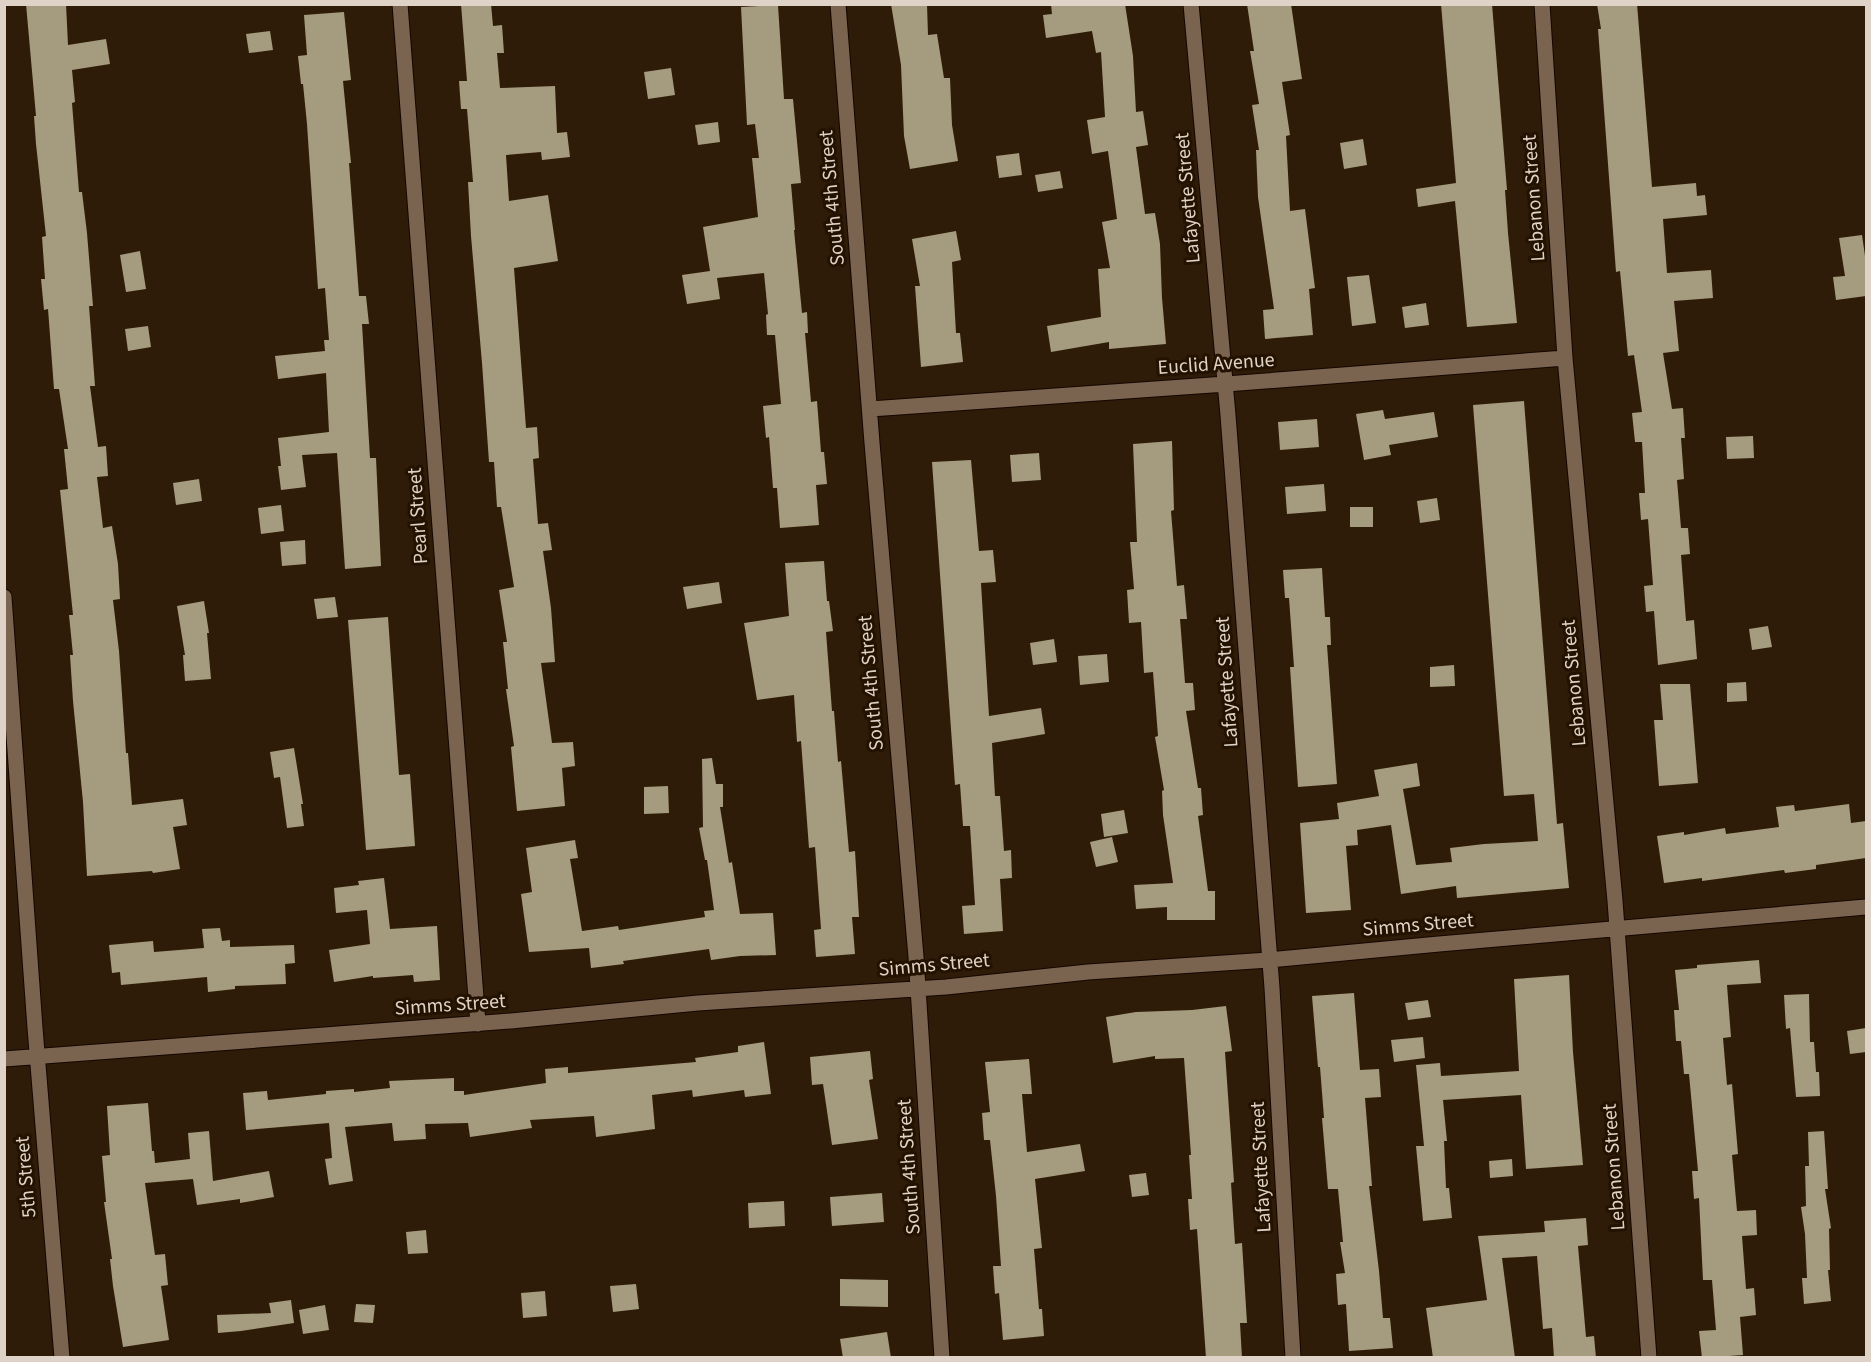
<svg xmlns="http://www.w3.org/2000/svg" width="1871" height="1362" font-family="'Source Sans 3',sans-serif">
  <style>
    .building { fill: #a59b7e }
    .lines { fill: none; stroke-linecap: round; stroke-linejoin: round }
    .street-casing { stroke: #150600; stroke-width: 17 }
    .street { stroke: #7a644f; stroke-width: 15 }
    .labels { text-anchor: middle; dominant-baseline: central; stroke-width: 6; stroke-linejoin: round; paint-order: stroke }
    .street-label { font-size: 20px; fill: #dfd3c7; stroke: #241201 }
  </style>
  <rect width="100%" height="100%" fill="#2e1c08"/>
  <path class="building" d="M26,4h40l2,41 38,-6 4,25 -38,6 3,32 -3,1 7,89h3l5,41 6,73h-4l6,80h-5l8,61 8,-1 2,30 -11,1 6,51 9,-2 6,38 2,35 -7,1 6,51 7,102h2l4,52 51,-6 4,26 -14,2 7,42 -27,4 -1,-2 -65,5 -4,-74 -10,-101 -3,-46h3l-4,-40h4l-13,-125 8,-1 -4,-40h4l-9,-60h-5l-6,-80 -4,1 -3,-31h4l-3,-42 4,-1 -10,-92 -2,-28h2z
    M461,4h30l2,22 9,-1 2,28h-7l3,35 55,-2 2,47 10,-1 3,25 -28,3 -1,-8 -35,3 3,46 39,-6 10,66 -44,7 12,160 11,-1 2,31 -6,1 5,65 10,-1 4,27 -9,1 8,57 4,54 -14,1 11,80 21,-1 2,24 -13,2 3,38 -48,5 -6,-64 3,-1 -8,-57h2l-5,-47h4l-8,-52 15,-3 -13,-80h-4l-3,-45h-5l-7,-99 -11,-127 -3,-54h5l-6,-73h-6l-2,-28h8z
    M891,4h36l1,31 9,-1 7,44h6l2,47 6,36 -48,8 -6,-33 -3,-71z
    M1051,4h74l8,52 3,56 7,-1 5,34 -12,2 9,67 10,-1 5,31 2,54 4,46 -57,5v-7l-58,10 -4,-26 54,-9 -3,-48 12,-1 -8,-46 15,-3 -9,-68 -16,3 -5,-34 18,-3 -4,-65 -5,1 -4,-22 -46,7 -3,-23 9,-1z
    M1247,4h44l11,75 -20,3 8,53 -4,1 4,75 15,-2 10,79 -6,1 4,46 -48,4 -2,-29 11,-1 -16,-112 -2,-47h3l-7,-45 7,-1 -9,-53h4z
    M1441,4h51l15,186h-2l3,43 9,90 -50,4 -12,-126 -37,6 -2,-18 40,-6z
    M1597,4h40l15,183 44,-4 1,13 8,-1 2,20 -44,4 4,54 44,-3 2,28 -39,3 5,50 -16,2 9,56 11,-1 2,30h-4l3,41 -7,1 4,48h7l2,26 -9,1 5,66 8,-1 3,39 -39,6 -4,-54 -8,1 -2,-26 9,-1 -5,-66 -7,1 -2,-27h6l-3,-51h-7l-3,-29 10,-1 -8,-57 -6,1 -8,-85 -4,1 -18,-243h3z
    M778,5l6,94h9l5,53 3,31 -10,1 4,46h-1l8,83 5,-1 1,21h-3l6,69 6,-1 4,51h3l3,32 -11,1 3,40 -39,3 -3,-40h-4l-4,-51 -3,1 -3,-32 18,-2 -6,-69h-8l-1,-20 2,-1 -4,-41 -47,5 3,21 -33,5 -5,-29 28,-4 -7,-44 55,-10 -6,-59h7l-4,-34 -8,1 -6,-118z
    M344,12l7,68 -8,1 8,82h-2l10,133h7l3,28h-7l8,134h6l5,108 -36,3 -8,-116 -35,2 4,32 -25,3 -3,-24h3l-3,-28 51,-6 -3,-59 -48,6 -3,-23 50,-5 -1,-11h5l-4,-52 -7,1 -11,-165 -4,-40h-2l-3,-28 9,-1 -3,-40z
    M270,31l3,19 -24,3 -3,-19z
    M671,68l4,27 -27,4 -4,-27z
    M718,122l2,20 -22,3 -3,-20z
    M1363,139l4,26 -23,4 -4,-26z
    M1019,153l3,22 -23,3 -3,-22z
    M1060,171l3,17 -25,4 -3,-17z
    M956,231l5,29 -9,2 4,71h4l3,29 -42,5 -6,-81h5l-8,-47z
    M1862,235l4,28v33l-30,4 -3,-23 12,-1 -6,-38z
    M140,251l6,38 -20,3 -6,-37z
    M1369,275l7,48 -24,3 -5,-49z
    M1426,303l3,22 -24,3 -3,-21z
    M148,326l3,21 -23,4 -3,-22z
    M1524,401l33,423 6,-1 6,65 -112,10 -1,-12 -55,8 -10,-69 -34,5 1,15 -12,1 5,64 -45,3 -6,-90 39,-4 -2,-16 42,-7 -5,-26 43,-7 3,23 -17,3 13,76 36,-3 -2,-14 34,-4 54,-3 -4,-47 -30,2 -31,-391z
    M1383,410l2,9 49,-7 4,25 -49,8 2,10 -27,5 -8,-46z
    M1317,419l2,28 -39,3 -2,-28z
    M1753,436l1,22 -27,1 -1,-22z
    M1172,441l2,69 -3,1 6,75 7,-1 3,34h-7l5,64h8l2,27 -9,1 12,77h3l2,27 -5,1 10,75h7v29h-48v-13l-31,2 -2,-24 39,-2 -10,-68 -1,-24 2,-1 -9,-53 3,-1 -5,-64 -9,1 -3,-51 -12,1 -2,-33 7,-1 -4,-47h7l-4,-98z
    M1039,453l2,27 -29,2 -2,-27z
    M971,460l8,91 14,-1 3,32 -15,1 8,133 52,-8 4,26 -53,9 3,53h5l4,55 7,-1 1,28 -12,1 3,52 -39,3 -2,-28 13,-1 -5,-79h-7l-3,-42 -5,1 -23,-323z
    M199,479l3,22 -26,4 -3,-22z
    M1324,484l2,27 -39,3 -2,-27z
    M1437,498l3,22 -20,3 -3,-22z
    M281,505l3,26 -23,3 -3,-26z
    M1350,507h23v20h-23z
    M305,540l1,24 -24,2 -2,-24z
    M824,561l3,40h2l4,30 -7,1 6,79h2l4,51 3,-1 8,91 6,-1 4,66h-7l3,37 -39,3 -2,-27 7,-1 -6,-82 -6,1 -8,-107 -4,1 -3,-47 -37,5 -13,-77 45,-7 -4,-53z
    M1322,568l3,49h5l1,28h-4l10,139 -39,3 -8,-120h4l-5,-69h-4l-2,-28z
    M719,582l3,21 -35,6 -4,-22z
    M335,597l3,20 -21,2 -3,-20z
    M204,601l5,32h-2l4,46 -26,2 -2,-26h2l-8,-49z
    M388,617l11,158 11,-1 5,72 -49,4 -18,-230z
    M1768,626l4,21 -20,3 -3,-21z
    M1054,639l3,23 -24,3 -3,-22z
    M1107,654l2,28 -29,3 -2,-29z
    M1454,665l1,21 -25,1v-20z
    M1746,682l1,19 -20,1v-19z
    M1660,684h30l8,99 -39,3 -5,-66h9z
    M294,748l9,56h-2l3,22 -17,2 -7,-51 -6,1 -4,-26z
    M712,758l4,26h7v23h-3l9,56 3,-1 8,52 33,-1 3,42 -36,1 -29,4 -2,-11 -86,12 1,3 -33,4 -2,-20 -60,4 -8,-58 11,-2 -6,-44 49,-8 3,18 -8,1 12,72 36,-5 1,4 86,-13 -1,-6 10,-1 -7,-50h-2l-6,-32 4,-1 -1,-68z
    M668,786l1,27 -25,1v-27z
    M1849,804l2,19 15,-2v37l-50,7v4l-31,4 -1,-3 -82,11v-3l-38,5 -7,-47 27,-4v3l41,-7 1,6 53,-7 -3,-20 18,-2 1,6z
    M1124,810l4,23 -24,4 -3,-23z
    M1112,837l6,25 -22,5 -6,-25z
    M384,878l6,51 47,-3 3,54 -26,2 -1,-7 -40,3v-2l-39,6 -5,-32 41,-6 -3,-34 -31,3 -2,-25 25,-3 -1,-4z
    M220,928l2,13 8,-1v7l64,-2 1,18 -10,1 1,20 -51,2v3l-27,3 -1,-15 -86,8 -1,-13 -8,1 -3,-28 44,-4 1,11 50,-4 -2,-19z
    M1759,960l2,23 -34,2 4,52 -8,1 4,47 5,-1 6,70 -6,1 5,56 19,-1 1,25 -15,1 4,53 8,-1 2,27 -16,2 3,38 -41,3 -3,-27 17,-1 -4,-50h-9l-4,-82 -5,1 -2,-28h6l-9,-97h-5l-3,-33h-5l-2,-31h5l-4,-40 22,-2v-3z
    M1569,975l4,77 10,113 -57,4 -5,-74 -78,5 4,41h-3l2,47h3l3,30 -29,3 -7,-75h8l-8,-81 24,-2 1,13 78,-5 -5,-92z
    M1354,993l6,77 19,-1 2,28 -16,1 7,88h-3l10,85 4,47h7l3,30 -44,3 -3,-47 -8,1 -2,-31 9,-1 -5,-31h3l-5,-53h-10l-6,-71h2l-4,-51h-2l-6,-71z
    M1809,994l1,48h4l2,30h3l1,24 -24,1 -6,-69 -4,1 -2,-34z
    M1428,1000l3,17 -23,3 -3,-17z
    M1226,1006l6,45 -7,1 9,130 -3,1 4,61 7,-1 5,80h-7l2,35h-36l-9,-129 -7,1 -2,-31h4l-3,-44h2l-7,-97 -29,1v-3l-42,7 -7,-46 30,-5 56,-2z
    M1866,1028v24l-16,2 -3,-23z
    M1423,1037l2,21 -31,4 -3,-22z
    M764,1042l7,52 -26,3 -1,-7 -51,7 -1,-7 -40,5 3,34 -59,8 -2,-21 -64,4 2,8 -62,9 -2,-14 -43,1 1,15 -32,2 -2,-18 -47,4 8,54 -24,4 -4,-26 7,-1 -3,-35 -83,7 -3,-37 24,-2 1,9 58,-6v-3l28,-2v3l36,-4 -1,-7 65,-3v13h10v4l82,-12 -1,-14 23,-2v6l128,-11 -1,-4 43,-6v-6z
    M870,1051l3,28 -4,1 9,59 -46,6 -9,-61 -11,1 -2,-28z
    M1029,1059l3,35h-10l5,58 53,-8 5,27 -50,8 7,69 -8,1 5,60h3l2,27 -41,4 -4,-47 -4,1 -2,-28h8l-5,-70 -6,-56h-6l-2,-27 8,-1 -5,-50z
    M148,1103l4,48h2l1,12 35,-4 -2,-26 21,-2 4,50 56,-10 5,26 -34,6v-4l-43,6 -4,-26 -48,4 10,72 10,-1 3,31 -7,1 8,54 -46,7 -10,-61 -3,-27h2l-8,-57h2l-4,-46 8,-1 -3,-49z
    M1824,1131l4,58h-3l6,39 -2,1 1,41h-2l3,31 -27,3 -2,-26h5l-2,-44 -4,-27 5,-1 -1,-40h4l-1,-34z
    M1512,1159l1,17 -23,2 -1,-17z
    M1146,1173l3,22 -17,2 -3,-22z
    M882,1193l2,29 -52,4 -2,-29z
    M784,1201l1,25 -36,2 -1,-25z
    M1586,1218l2,27 -10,1 8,91 8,-1 2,22h-42l-2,-30 -9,1 -6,-73 -35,2 13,100h-82l-7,-50 61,-8 -9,-64 67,-4 -1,-11z
    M426,1230l2,23 -20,1 -2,-22z
    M840,1279l48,1v27l-48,-1z
    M636,1284l3,25 -26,3 -3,-26z
    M545,1291l2,25 -24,2 -2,-25z
    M291,1300l3,23 -53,8 -23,2 -1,-18 54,-2 -2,-10z
    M356,1304l19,1 -2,18 -19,-1z
    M325,1305l4,25 -26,4 -4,-24z
    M887,1332l4,26h-48l-3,-19z"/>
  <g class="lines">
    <defs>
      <path id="street" d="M400,4l78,1020
        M838,4l34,439 44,514 26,401
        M1191,4l37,411 44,573 21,370
        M1542,4l23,354 50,543 34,457
        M870,409l356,-25 339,-26
        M4,597l31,431 27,330
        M4,1059l507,-38 187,-18 248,-16 142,-15 181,-12 170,-16 427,-37"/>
    </defs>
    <use href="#street" class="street-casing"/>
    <use href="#street" class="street"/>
  </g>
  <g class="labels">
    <g class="street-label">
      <text transform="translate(832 198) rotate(-95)">South 4th Street</text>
      <text transform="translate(1188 198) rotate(-95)">Lafayette Street</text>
      <text transform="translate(1534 198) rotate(-94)">Lebanon Street</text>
      <text transform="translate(1216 364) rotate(-4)">Euclid Avenue</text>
      <text transform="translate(418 516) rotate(-94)">Pearl Street</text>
      <text transform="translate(1227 682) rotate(-94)">Lafayette Street</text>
      <text transform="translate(871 683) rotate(-95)">South 4th Street</text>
      <text transform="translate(1574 683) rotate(-95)">Lebanon Street</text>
      <text transform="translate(1418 925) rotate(-5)">Simms Street</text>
      <text transform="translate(934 965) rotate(-5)">Simms Street</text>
      <text transform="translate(450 1005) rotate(-4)">Simms Street</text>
      <text transform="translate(909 1167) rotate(-94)">South 4th Street</text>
      <text transform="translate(1261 1167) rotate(-93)">Lafayette Street</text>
      <text transform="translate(1614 1167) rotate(-94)">Lebanon Street</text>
      <text transform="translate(26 1177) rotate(-95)">5th Street</text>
    </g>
  </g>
  <rect width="1871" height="1362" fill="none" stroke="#dfd3c7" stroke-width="12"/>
</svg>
